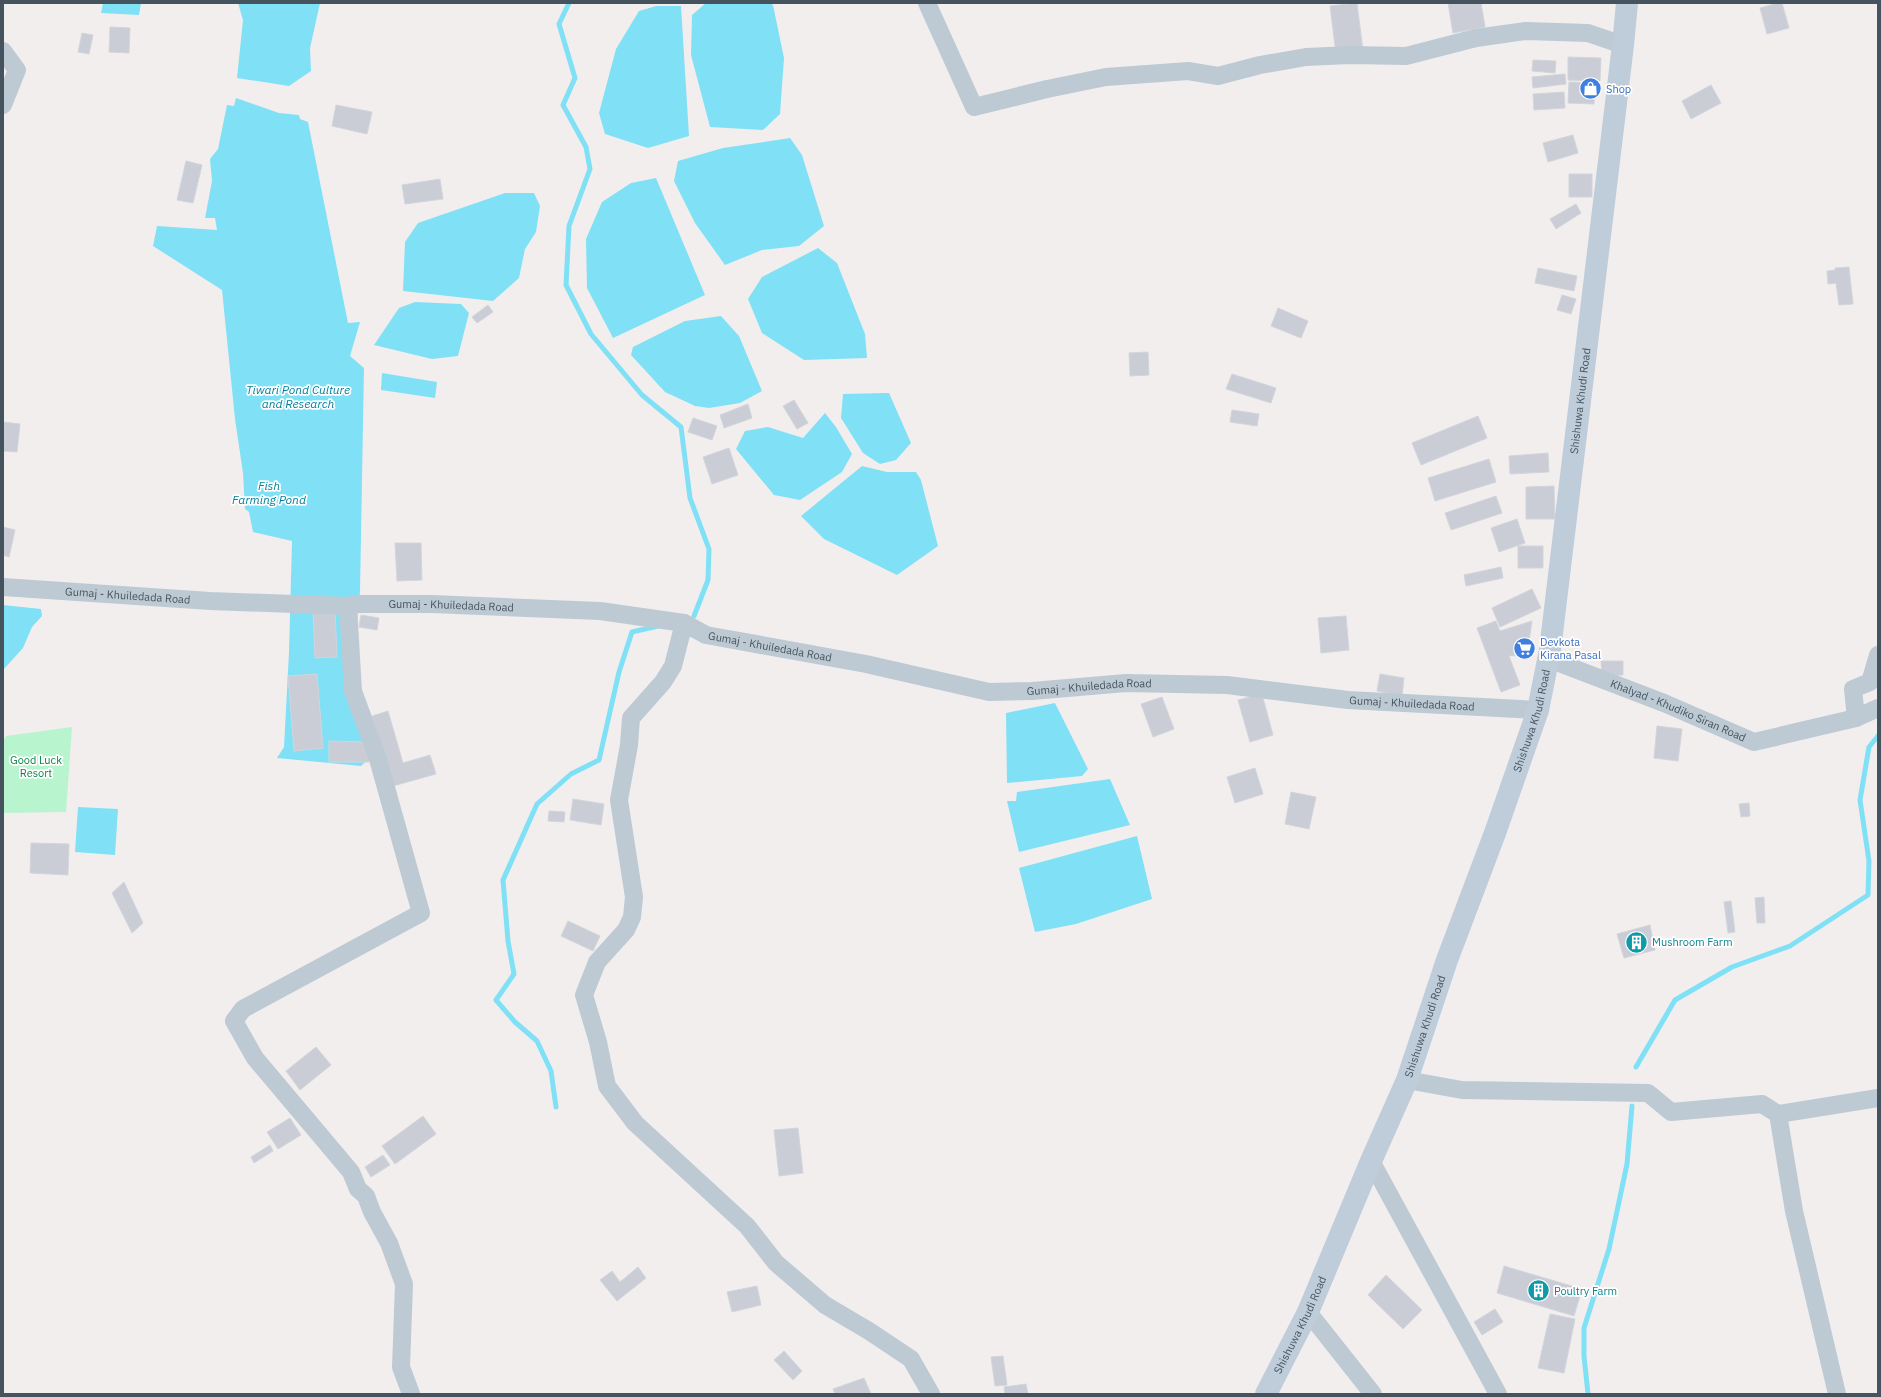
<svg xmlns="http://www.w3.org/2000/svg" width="1881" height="1397" font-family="'IBM Plex Sans',sans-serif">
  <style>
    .green { fill: #b8f4ce }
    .water { fill: #80e0f6 }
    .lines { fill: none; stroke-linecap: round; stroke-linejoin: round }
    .stream { stroke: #80e0f6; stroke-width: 5 }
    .building { fill: #cacdd5; stroke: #d2d5db }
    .minor { stroke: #bdcad3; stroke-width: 18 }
    .secondary { stroke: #bfccda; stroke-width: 22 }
    .labels { text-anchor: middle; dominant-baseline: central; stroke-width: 3.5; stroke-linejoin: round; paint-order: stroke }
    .shop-label { font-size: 11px; fill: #366cbe; stroke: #fff; text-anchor: start }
    .street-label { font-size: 11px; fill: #44535e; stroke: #fff }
    .park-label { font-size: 11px; fill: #0c8345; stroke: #fff }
    .culture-label { font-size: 11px; fill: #0d838f; stroke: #fff; text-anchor: start }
    .water-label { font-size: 12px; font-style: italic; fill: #03809d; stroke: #fff }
  </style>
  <rect width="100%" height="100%" fill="#f2eeee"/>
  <path class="green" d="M72,727l-6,85 -63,1v-71l3,-6z"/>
  <path class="water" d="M103,3h38l-2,12 -38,-2z
    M238,3h82l-10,45 1,23 -22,15 -52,-8 6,-58z
    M706,3h64l3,2 11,53 -4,56 -17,16 -53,-3 -19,-72 1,-40z
    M656,6h25l8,130 -41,12 -43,-14 -6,-21 17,-64 23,-38z
    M236,98l43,15 20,2 1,4 8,3 40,201 12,-1 -10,34 14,12 -4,224 -9,77 26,82 -16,15 -84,-8 7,-11 5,-95 3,-111 -39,-9 -4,-20 -4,-3 -2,-36 -8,-54 -13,-129 -69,-44 4,-20 60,4 -2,-12h-10l7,-37 -2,-22 8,-10 9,-44 7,1z
    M790,138l12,17 22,71 -25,20 -37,4 -37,15 -30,-42 -21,-42 4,-20 45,-13z
    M656,178l49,117 -92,43 -26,-50 -1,-49 16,-37 29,-19z
    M505,193h29l6,13 -4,26 -11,17 -6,29 -26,23 -90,-10 2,-49 13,-19z
    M818,248l19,15 28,71 2,24 -63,2 -42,-27 -14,-34 14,-22z
    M415,302l46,2 8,9 -11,43 -26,3 -58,-14 25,-37z
    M721,316l18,20 23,55 -22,12 -31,5 -14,-2 -30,-14 -34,-37 2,-8 52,-26z
    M382,373l55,9 -2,16 -54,-8z
    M889,393l22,50 -15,17 -16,4 -17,-11 -22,-35 2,-24z
    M825,413l11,14 16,27 -10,18 -42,28 -26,-5 -38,-46 9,-18 23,-4 35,11z
    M862,466l25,6h29l5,8 17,66 -41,29 -73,-36 -23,-23z
    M3,605l38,4 1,7 -10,11 -9,21 -20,22z
    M1055,703l33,66 -6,7 -75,7 -1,-70z
    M1110,779l20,46 -111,27 -12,-51h9l1,-9z
    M78,807l40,2 -3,46 -40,-3z
    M1137,836l15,63 -76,25 -41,8 -16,-64z"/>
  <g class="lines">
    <path class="stream" d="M569,3l-10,21 16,54 -12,27 23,42 4,22 -21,57 -3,59 25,49 51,61 39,32 9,71 19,51 -1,31 -14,36
      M1636,1067l39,-67 57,-33 58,-21 78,-51 1,-34 -9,-61 9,-53 9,-11
      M556,1107l-5,-36 -14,-30 -22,-19 -19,-22 18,-26 -6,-33 -5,-61 34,-76 34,-30 28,-14 20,-88 13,-40 26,-6
      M1588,1394l-4,-38v-28l25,-79 18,-85 5,-58"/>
  </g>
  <path class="building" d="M1357,3l6,48 -27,3 -6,-48z
    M1448,3h33l4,24 -32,6z
    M1778,3h4l7,25 -22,6 -7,-26z
    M110,27l20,1 -1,25 -20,-1z
    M82,33l11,2 -4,19 -11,-2z
    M1568,57l33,1 -1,23 -32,-1z
    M1533,60l23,1 -1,12 -23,-2z
    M1565,74l1,10 -33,4 -1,-11z
    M1569,82l26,1 -1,21 -26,-1z
    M1711,85l10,18 -30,16 -9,-18z
    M1564,92l1,16 -31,2 -1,-16z
    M336,105l36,7 -5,22 -35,-8z
    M1573,135l5,18 -30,9 -5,-19z
    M186,161l16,4 -9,38 -16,-3z
    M1569,174h23v23h-23z
    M440,179l3,20 -38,5 -3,-19z
    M1576,204l5,9 -25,16 -6,-10z
    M1849,267l4,37 -14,1 -3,-22 -8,1 -1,-13 8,-1v-2z
    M1538,268l39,8 -3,15 -39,-8z
    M1562,295l14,4 -5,15 -14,-4z
    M488,305l5,7 -16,11 -5,-6z
    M1278,308l30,13 -7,17 -30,-12z
    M1148,352l1,23 -19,1 -1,-23z
    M1232,374l44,14 -5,15 -45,-14z
    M794,400l14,23 -11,6 -14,-23z
    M748,404l4,14 -28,10 -4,-13z
    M1232,410l27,4 -2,12 -27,-4z
    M1478,416l9,22 -66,27 -9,-22z
    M693,418l24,8 -5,14 -24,-8z
    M3,422l17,2 -3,28 -14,-1z
    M729,448l9,27 -26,9 -9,-27z
    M1548,453l1,19 -39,2 -1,-18z
    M1489,459l7,23 -61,19 -7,-23z
    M1554,486l1,33h-29v-32z
    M1496,496l6,17 -51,17 -6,-17z
    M1517,519l8,24 -26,9 -8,-24z
    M3,527l12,3 -6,27 -6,-2z
    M395,543h26l1,37 -25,1z
    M1518,546h25v22h-25z
    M1501,567l2,11 -37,8 -2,-11z
    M1532,589l9,19 -41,19 -8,-19z
    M335,609l2,48 -22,1 -2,-48z
    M361,615l18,3 -2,12 -18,-3z
    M1346,616l3,34 -28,3 -3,-35z
    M1496,621l4,10 32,-10 -5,34 -18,1 11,29 -19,7 -24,-64z
    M1601,661h22v14l-21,1z
    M317,674l6,74 -29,3 -6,-75z
    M1380,674l24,4 -2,18 -25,-5z
    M1262,694l11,41 -23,7 -12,-42z
    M1162,697l12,32 -21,8 -12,-33z
    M388,711l15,52 27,-8 6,19 -43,12 -21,-70z
    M1657,726l25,3 -4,32 -24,-3z
    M329,741l41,1 -1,20h-40z
    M1255,768l8,26 -28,9 -8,-26z
    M1291,792l25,5 -7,32 -24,-5z
    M573,799l31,5 -3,21 -31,-5z
    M1749,803l1,13 -9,1 -2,-13z
    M549,811l16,1 -1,10 -16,-1z
    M31,843l38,1 -1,31 -38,-2z
    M124,882l19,41 -11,10 -20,-40z
    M1764,897l1,26h-8l-2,-25z
    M1731,901l4,31 -7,1 -4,-31z
    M568,921l32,15 -7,15 -32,-15z
    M1650,925l5,25 -31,8 -7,-24z
    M316,1047l15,18 -31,25 -14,-19z
    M423,1116l13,18 -41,30 -13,-18z
    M290,1118l11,17 -23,14 -11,-17z
    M798,1128l5,45 -24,3 -5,-46z
    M270,1145l3,6 -19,12 -3,-6z
    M383,1155l7,10 -19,12 -6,-10z
    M1504,1266l78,23 -8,27 -77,-23z
    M638,1267l8,11 -29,23 -17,-21 12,-9 8,11z
    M1386,1275l36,35 -19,19 -35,-34z
    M757,1286l4,19 -29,7 -5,-20z
    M1495,1309l8,13 -21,13 -8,-13z
    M1550,1314l25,5 -11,54 -26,-5z
    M784,1351l18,20 -9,9 -19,-20z
    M1003,1356l4,29 -12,1 -4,-29z
    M864,1378l7,16h-36l-2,-5z
    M1026,1384l2,10h-23l-1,-7z"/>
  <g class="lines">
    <g class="minor">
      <path d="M927,3l47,104 73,-18 59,-12 82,-6 30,5 42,-11 46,-8 44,-2 56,1 70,-18 50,-7 62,2 35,12"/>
      <path d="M3,51l14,19 -14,35"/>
      <path id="s1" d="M3,587l207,14 138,5 7,-2h77l168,7 84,12 22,12 160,29 123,28 43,-1 94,-8 101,2 121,15 190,10"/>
      <path d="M348,606l5,85 25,68 43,154 -178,96 -9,12 21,37 96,114 7,17 8,7 6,16 17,31 15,41 -3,83 10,27"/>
      <path d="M684,623l-11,43 -10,16 -32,36 -2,27 -10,55 15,97 -2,20 -6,13 -29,32 -13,33 14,47 9,44 28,37 112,103 29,37 49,42 44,26 42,28 20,35"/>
      <path id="s2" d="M1549,659l115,44 90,39 102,-24 22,-10"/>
      <path d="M1856,718l-3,-29 17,-7 8,-27"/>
      <path d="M1407,1080l55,10 186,3 23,19 91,-8 16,10 16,97 43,183"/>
      <path d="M1778,1114l100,-16"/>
      <path d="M1371,1161l127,233"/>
      <path d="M1308,1312l65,82"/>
    </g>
    <path class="secondary" id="s3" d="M1266,1394l42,-82 63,-151 36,-81 40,-120 48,-127 43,-123 12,-60 73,-605 4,-42"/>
  </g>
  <defs>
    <symbol id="shop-disc" viewBox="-11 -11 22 22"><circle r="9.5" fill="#3f7fe0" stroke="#fff"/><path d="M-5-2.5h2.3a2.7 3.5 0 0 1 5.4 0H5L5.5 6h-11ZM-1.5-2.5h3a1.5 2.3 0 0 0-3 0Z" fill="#fff"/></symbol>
    <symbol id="supermarket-disc" viewBox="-11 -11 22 22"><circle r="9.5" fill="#3f7fe0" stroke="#fff"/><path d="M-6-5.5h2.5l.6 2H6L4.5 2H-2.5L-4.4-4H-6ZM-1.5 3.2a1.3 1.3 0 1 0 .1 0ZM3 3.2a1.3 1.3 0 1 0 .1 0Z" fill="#fff"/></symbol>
    <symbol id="building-disc" viewBox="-11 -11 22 22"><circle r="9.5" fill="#0f9aa8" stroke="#fff"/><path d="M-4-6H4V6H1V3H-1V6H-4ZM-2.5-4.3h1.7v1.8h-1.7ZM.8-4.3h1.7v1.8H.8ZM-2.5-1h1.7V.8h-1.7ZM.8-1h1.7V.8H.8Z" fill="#fff"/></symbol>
  </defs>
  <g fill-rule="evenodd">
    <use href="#shop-disc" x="1578" y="76" width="25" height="25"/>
    <use href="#supermarket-disc" x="1512" y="636" width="25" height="25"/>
    <use href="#building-disc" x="1624" y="930" width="25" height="25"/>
    <use href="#building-disc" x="1526" y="1278" width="25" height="25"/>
  </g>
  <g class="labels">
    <g class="shop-label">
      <text x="1606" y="89">Shop</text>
      <text x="1540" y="642">Devkota<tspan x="1540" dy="13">Kirana Pasal</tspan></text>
    </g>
    <g class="street-label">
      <text stroke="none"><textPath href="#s3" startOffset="1049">Shishuwa Khudi Road</textPath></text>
      <text stroke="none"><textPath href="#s1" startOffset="125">Gumaj - Khuiledada Road</textPath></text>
      <text stroke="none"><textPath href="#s1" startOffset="449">Gumaj - Khuiledada Road</textPath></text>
      <text stroke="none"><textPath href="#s1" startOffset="773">Gumaj - Khuiledada Road</textPath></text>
      <text stroke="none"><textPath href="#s1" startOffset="1097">Gumaj - Khuiledada Road</textPath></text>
      <text stroke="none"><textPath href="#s1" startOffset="1421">Gumaj - Khuiledada Road</textPath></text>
      <text stroke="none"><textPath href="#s2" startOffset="139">Khalyad - Khudiko Siran Road</textPath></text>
      <text stroke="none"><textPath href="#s3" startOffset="725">Shishuwa Khudi Road</textPath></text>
      <text stroke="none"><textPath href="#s3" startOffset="401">Shishuwa Khudi Road</textPath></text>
      <text stroke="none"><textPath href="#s3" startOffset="77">Shishuwa Khudi Road</textPath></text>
    </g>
    <g class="park-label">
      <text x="36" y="760">Good Luck<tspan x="36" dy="13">Resort</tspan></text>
    </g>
    <g class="culture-label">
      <text x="1652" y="942">Mushroom Farm</text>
      <text x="1554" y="1291">Poultry Farm</text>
    </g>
    <g class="water-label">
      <text x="298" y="389">Tiwari Pond Culture<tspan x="298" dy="14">and Research</tspan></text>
      <text x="269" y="485">Fish<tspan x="269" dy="14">Farming Pond</tspan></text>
    </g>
  </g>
  <rect width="1881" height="1397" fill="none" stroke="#44535e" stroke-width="8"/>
</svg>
